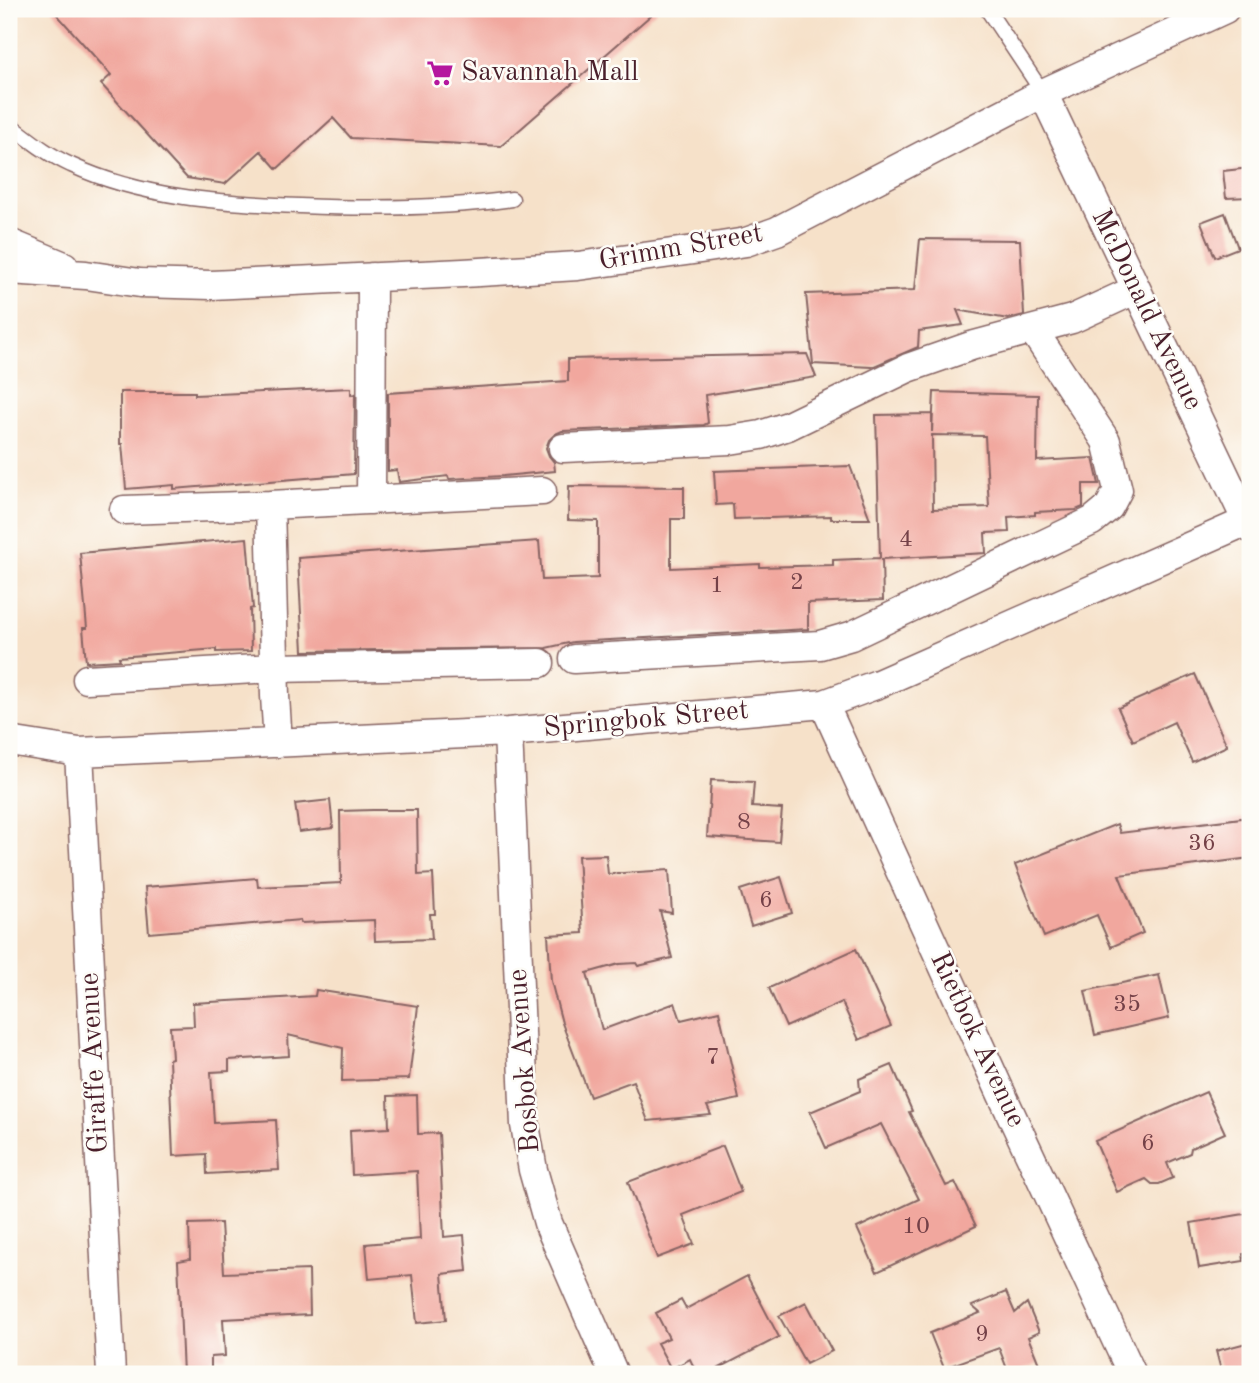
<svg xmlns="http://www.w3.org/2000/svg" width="1259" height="1383" font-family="'Old Standard TT',serif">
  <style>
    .building { fill: #f1a79e; fill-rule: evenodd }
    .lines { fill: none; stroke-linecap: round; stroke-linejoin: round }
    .lane-casing { stroke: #866362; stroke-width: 17 }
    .street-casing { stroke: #866362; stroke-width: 31 }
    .lane { stroke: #fff; stroke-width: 14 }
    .street { stroke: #fff; stroke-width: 28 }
    .labels { text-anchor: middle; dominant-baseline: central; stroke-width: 5; stroke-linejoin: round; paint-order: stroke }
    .number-label { font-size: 24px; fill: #744148 }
    .poi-label { font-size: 28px; fill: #4a1f2b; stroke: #fdfcf7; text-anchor: start }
    .street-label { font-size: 28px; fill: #4a1f2b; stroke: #fdfcf7 }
  </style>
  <rect width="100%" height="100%" fill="#fdfcf7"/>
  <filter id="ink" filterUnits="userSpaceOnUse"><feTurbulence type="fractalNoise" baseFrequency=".0143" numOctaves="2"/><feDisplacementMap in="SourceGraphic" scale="14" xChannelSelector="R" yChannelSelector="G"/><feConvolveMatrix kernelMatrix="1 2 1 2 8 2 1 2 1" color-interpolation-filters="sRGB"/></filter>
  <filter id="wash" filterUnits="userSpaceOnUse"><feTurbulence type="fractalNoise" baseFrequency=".00686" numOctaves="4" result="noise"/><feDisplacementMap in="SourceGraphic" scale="28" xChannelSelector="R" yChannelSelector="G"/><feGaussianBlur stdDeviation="1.57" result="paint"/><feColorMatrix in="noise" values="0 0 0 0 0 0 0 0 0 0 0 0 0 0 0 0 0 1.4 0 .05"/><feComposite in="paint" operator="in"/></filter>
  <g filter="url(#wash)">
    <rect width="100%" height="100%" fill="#f6e1c9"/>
    <g id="blocks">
      <path class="building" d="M52,9h606l-157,137 -150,-8 -18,-20 -56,51 -16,-18 -36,33 -38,-6 -86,-94 10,-9z
        M1250,168v29l-24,1 -3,-27z
        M1225,213l13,35 -23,9 -14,-35z
        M920,239l100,1 4,75 -16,4 -51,-9 6,15 -44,6 -1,16 -46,20 -59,-3 -7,-70 109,-4z
        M807,354l9,23 -111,18 3,28 -4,2 -142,6 -7,3 -6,6 -3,8 3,8 5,6 1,9 -52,5 -54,3 -1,-3 -49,6 -2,-12 -9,1v-78l180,-12v-22z
        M351,388v7l4,-1 -1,80 -180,15v-4l-48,4 -4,-45h-2v-52h75v3z
        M934,392l104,3 -1,66 56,-3 6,26h-16v23l-7,3 -41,2v3l-27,2 1,15 -24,1 1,20 -104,6 1,41 -75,3v26l-235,13 -27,6 -243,3 -5,-93 241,-17 3,39 56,-2v-57l-30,-1 1,-34 115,1v32h-13v49l89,-4v3l73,-2v-5l47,-2 -4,-143 56,-1v18zM932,435l53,1 4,71 -56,2z
        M850,466l20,53h-39v-3l-97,3 -1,-15 -17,1 -2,-34z
        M247,538l6,70 -3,1 1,42 -35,1v-3l-97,8 1,3 -34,2 -3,-34h4l-7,-75z
        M1195,674l32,72 -35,16 -18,-40 -41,19 -15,-33z
        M711,780l43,2 -2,25 30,2 -3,33 -72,-5z
        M330,800l3,28 -34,4 -4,-28z
        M373,810h44l1,65 15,-1 2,40h-5l2,25 -57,2 -1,-21 -73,3 -1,-3 -151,13 -4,-46 112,-9 1,9 83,-4 -1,-72z
        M1250,817v41l-131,17 24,58 -32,14 -14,-32 -53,22 -29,-72 102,-41 3,9z
        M606,855l2,19 61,-4 3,43 -12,-2 12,47 -34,8 -2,-3 -17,1 -32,9 15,57 73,-27 6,17 38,-9 20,88 -32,7 4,9 -63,6 -15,-40 -43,16 -28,-74 -11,-42 -3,-46 35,-2 -5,-77z
        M781,877l11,36 -41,13 -11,-36z
        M856,949l35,77 -32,14 -17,-38 -56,25 -17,-39z
        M1159,975l10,43 -74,17 -10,-44z
        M316,990l102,16 -9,73 -67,2 1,-33 -55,-13 1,21 -60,4v11l-18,1 3,51 62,-3 3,50 -72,4 -1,-20 -33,2 -4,-97 3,-1 -2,-31 24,-1 -1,-23 122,-7z
        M892,1065l20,46 -3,1 37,74 9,-4 21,44 -99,46 -20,-44 62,-29 -38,-75 -55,24 -16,-36 50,-21 -1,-12z
        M1206,1092l19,41 -34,15 -1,5 -23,10 6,15 -14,6h-7l-6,-5 -29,13 -22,-51z
        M417,1095l1,39 21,-1 5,104 20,-2 3,36 -25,3 4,46 -29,3 -5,-48 -43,4 -3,-35 54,-5 -3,-68 -65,4 -2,-45 39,-2 -1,-32z
        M723,1146l18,46 -58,23 11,29 -37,14 -29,-76z
        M1250,1213v40l-7,1 1,7 -45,7 -8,-45z
        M221,1223l3,50 85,-3 1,45 -87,4 2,37 -14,1v17h-28l-5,-113 12,-2 -1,-35z
        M747,1276l32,61 -71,37h-11l-7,-15 -19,10 -14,-26 12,-5 -13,-25 25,-13 5,9z
        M1006,1292l9,21 12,-10 12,29 -11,5 11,27 -30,10 -10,-26 -55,20 -14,-35 50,-20 -8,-7z
        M806,1302l26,49 -26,13 -27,-48z
        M1250,1342v32h-28l-6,-23z"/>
    </g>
  </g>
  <g filter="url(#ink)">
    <use href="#blocks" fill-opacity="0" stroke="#866362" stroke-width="2"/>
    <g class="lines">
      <defs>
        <path id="lane" d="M987,9l56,84
          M9,124c20,15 39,31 62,41 71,33 151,38 229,41 71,3 141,3 212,-7"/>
        <path id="street" d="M1043,93l207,435
          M9,243l55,23
          M9,270l77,5 54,8 71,2 252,-12 115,-7 130,-18 38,-6 31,-11 266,-138 182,-84
          M563,448l167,-8 31,-5 27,-9 120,-58 63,-22 101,-27 63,-29
          M371,500l1,-223
          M270,505l272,-14
          M124,510l146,-5 5,191 3,47
          M574,659l246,-14 31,-9 241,-115 17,-14 9,-17 -12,-49 -73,-111
          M87,679l187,-11 266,-5
          M824,704l178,391 130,279
          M508,732l17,393 8,45 15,53 66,151
          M9,741l70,11 429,-20 316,-28 54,-20 369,-163
          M79,752l32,622"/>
      </defs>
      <use href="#lane" class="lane-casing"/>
      <use href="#street" class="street-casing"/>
      <use href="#lane" class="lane"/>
      <use href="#street" class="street"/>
    </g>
  </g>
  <defs>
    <symbol id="supermarket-bare" viewBox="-9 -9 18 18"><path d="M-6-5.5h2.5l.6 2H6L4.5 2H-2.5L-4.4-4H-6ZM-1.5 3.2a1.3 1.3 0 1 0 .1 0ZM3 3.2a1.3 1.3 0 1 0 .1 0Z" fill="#b5179e" stroke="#fdfcf7" stroke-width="2.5" paint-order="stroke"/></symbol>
  </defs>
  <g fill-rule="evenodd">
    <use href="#supermarket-bare" x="421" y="54" width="38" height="38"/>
  </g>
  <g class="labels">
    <g class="number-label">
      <text x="906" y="540">4</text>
      <text x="797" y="583">2</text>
      <text x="717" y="586">1</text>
      <text x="744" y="823">8</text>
      <text x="1202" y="844">36</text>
      <text x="766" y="901">6</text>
      <text x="1127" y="1005">35</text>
      <text x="713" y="1058">7</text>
      <text x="1148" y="1144">6</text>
      <text x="916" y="1227">10</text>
      <text x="982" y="1335">9</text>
    </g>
    <g class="poi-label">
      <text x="461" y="73">Savannah Mall</text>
    </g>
    <g class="street-label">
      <text transform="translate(681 248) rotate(-10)">Grimm Street</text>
      <text transform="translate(1146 310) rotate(64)">McDonald Avenue</text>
      <text transform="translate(646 720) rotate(-5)">Springbok Street</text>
      <text transform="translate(977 1040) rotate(65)">Rietbok Avenue</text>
      <text transform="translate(525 1061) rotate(-94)">Bosbok Avenue</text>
      <text transform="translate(95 1063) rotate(-93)">Giraffe Avenue</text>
    </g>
  </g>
  <rect width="1259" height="1383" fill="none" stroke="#fdfcf7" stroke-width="35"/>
</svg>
